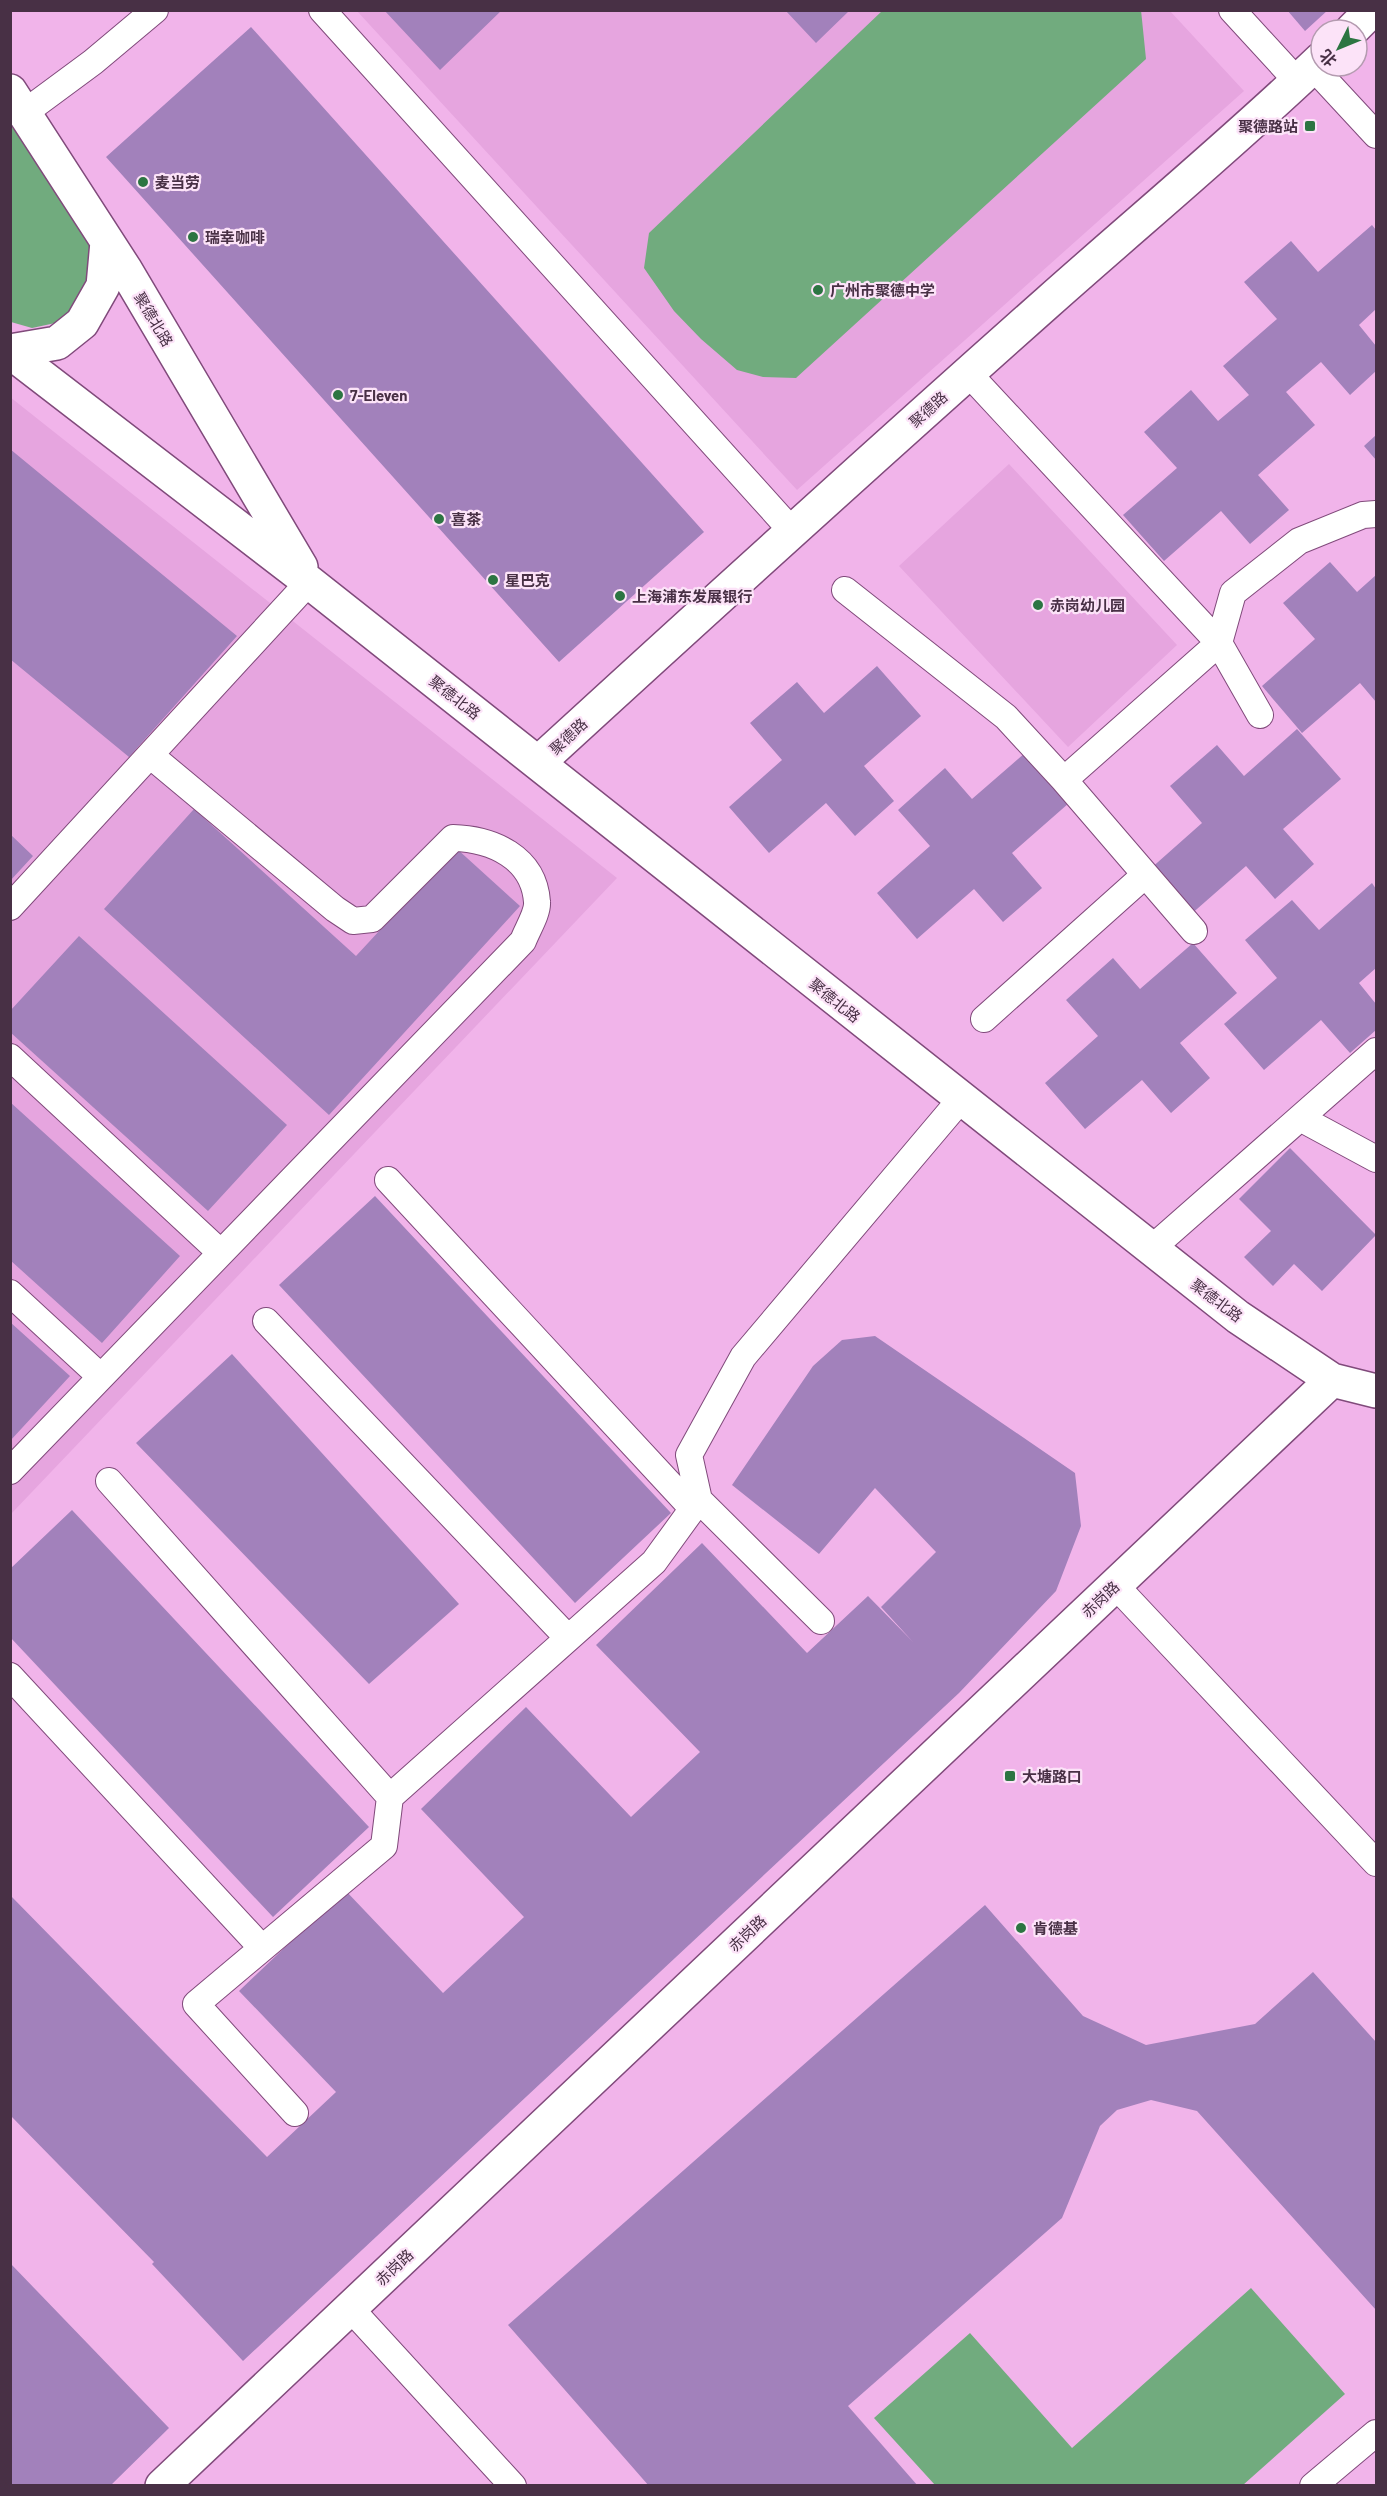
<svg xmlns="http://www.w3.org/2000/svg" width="1387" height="2496" font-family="Barlow,'Noto Sans SC',sans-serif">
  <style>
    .built { fill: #e6a5df }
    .green { fill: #71ab7e }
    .building { fill: #a281bb }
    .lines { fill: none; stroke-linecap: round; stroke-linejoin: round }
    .lane-casing { stroke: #804a7b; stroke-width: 28 }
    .secondary-casing { stroke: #804a7b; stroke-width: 36 }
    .lane { stroke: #fff; stroke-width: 26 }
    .secondary { stroke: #fff; stroke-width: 33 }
    .poi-dot { fill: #2c7542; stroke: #fce3f8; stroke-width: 2 }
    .labels { text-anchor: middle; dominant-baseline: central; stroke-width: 4.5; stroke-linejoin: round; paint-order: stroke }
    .poi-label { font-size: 15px; font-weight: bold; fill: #483045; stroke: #fce3f8; text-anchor: start }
    .street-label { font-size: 15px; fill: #483045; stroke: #fce3f8 }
  </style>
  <rect width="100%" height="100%" fill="#f1b4ea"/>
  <path class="built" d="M357,11h813l74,80 -447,399z
    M10,397l607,481 -606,636h-1z
    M1009,464l168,181 -109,102 -169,-181z"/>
  <path class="green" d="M1141,10l5,49 -350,319 -33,-1 -26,-7 -36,-31 -27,-28 -30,-43 5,-35 233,-222z
    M10,114l83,134 -11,49 -22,25 -28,6 -21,-6z
    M1251,2288l94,106 -102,91h-308l-61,-67 96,-85 102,115z"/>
  <path class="building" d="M384,10h118l-62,60z
    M785,10h65l-34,33z
    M1287,10h41l-23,21z
    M251,27l453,505 -145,130 -453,-505z
    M1372,225l4,5v79l-17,16 17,21v25l-26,24 -29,-33 -35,30 29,33 -57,50 31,35 -39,34 -29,-33 -57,50 -41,-46 54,-47 -33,-36 47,-42 27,31 31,-26 -26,-29 54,-47 -33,-37 47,-41 27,31z
    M1376,435v25l-12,-14z
    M10,449l227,187 -108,121 -119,-98z
    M1330,562l27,30 19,-17v127l-16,-19 -58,50 -40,-47 53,-47 -32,-36z
    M877,666l44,50 -57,50 30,35 -39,35 -29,-33 -57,50 -40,-46 53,-47 -32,-37 47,-41 27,31z
    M1297,729l44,50 -58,50 31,35 -39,35 -29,-33 -57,50 -40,-46 53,-47 -32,-37 47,-41 27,31z
    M1025,753l44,50 -57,50 30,35 -39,34 -29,-33 -57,50 -40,-46 53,-47 -32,-36 47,-42 27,31z
    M194,809l162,147 100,-108 64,58 -191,209 -225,-206z
    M10,834l23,22 -23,25z
    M1372,883l4,6v79l-17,15 17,21v26l-26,23 -29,-33 -57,50 -40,-46 53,-46 -32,-38 47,-40 27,30z
    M79,936l208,189 -79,86 -198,-179v-21z
    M1193,943l44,50 -57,50 30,35 -39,35 -29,-33 -57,49 -40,-46 53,-47 -32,-36 47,-42 27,31z
    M10,1102l170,154 -78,87 -92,-83z
    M1290,1148l86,87 -54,56 -28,-27 -21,22 -29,-29 27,-26 -32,-32z
    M375,1196l296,317 -96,90 -296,-318z
    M10,1322l60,54 -60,65z
    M875,1336l200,137 6,53 -25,65 -97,102 -716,668 -91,-97 2,-2 -144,-147v-220l257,262 69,-65 -97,-101 106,-101 98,103 81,-76 -103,-108 105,-102 105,110 69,-65 -104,-107 106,-102 105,110 61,-57 45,46 -32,-35 55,-55 -61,-64 -56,66 -87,-69 81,-119 29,-26z
    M232,1354l227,250 -90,80 -233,-241z
    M72,1510l297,317 -96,90 -263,-280v-68z
    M985,1905l98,111 63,29 109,-21 58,-52 63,70v268l-179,-199 -46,-11 -34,10 -17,16 -38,92 -214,188 70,80h-269l-141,-161z
    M10,2263l159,165 -59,58h-100z"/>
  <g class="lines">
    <defs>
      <path id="lane" d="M322,10l470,521
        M1232,10l66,72
        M1313,67l63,68
        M24,113l69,-51 62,-52
        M968,373l251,270 41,72
        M845,590l161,127 58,63 130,151
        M1064,780l155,-137 14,-50 66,-52 64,-26 13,-1
        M10,907l299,-325
        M984,1019l161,-144
        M10,1057l211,196
        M1300,1118l76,41
        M388,1180l304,328
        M1151,1249l225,-198
        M10,1293l91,84
        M266,1321l302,317
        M10,1471l513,-530c4,-11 15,-28 14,-39 -3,-45 -45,-63 -84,-64l-81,81 -19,2 -18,-12 -185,-154
        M109,1481l281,316
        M699,1500l122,121
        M1115,1585l261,278
        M10,1676l252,272
        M295,2113l-99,-109 188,-158 6,-49 264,-235 45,-62 -10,-45 54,-98 218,-258
        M350,2308l163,178
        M1313,2486l63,-53"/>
      <path id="secondary" d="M1352,30l20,-20
        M10,91l115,178 176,298
        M10,351l47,-8 25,-20 21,-37 4,-44
        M10,352l299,230 929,735 94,63 44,11
        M538,763c169,-155 339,-309 510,-461 91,-81 185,-159 273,-243
        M162,2486l1170,-1106"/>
    </defs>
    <use href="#lane" class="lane-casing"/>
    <use href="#secondary" class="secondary-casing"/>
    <use href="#lane" class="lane"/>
    <use href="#secondary" class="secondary"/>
  </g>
  <g class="poi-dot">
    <rect x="1304" y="120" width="12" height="12" rx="3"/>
    <circle cx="143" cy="182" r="6"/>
    <circle cx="193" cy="237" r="6"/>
    <circle cx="818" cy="290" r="6"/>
    <circle cx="338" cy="395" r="6"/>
    <circle cx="439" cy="519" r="6"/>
    <circle cx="493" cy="580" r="6"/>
    <circle cx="620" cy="596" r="6"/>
    <circle cx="1038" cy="605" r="6"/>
    <rect x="1004" y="1770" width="12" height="12" rx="3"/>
    <circle cx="1021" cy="1928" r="6"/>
  </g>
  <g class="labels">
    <g class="poi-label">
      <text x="1298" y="126" text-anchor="end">聚德路站</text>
      <text x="155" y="182">麦当劳</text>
      <text x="205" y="237">瑞幸咖啡</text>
      <text x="830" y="290">广州市聚德中学</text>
      <text x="350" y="395">7-Eleven</text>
      <text x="451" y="519">喜茶</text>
      <text x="505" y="580">星巴克</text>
      <text x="632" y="596">上海浦东发展银行</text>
      <text x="1050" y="605">赤岗幼儿园</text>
      <text x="1022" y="1776">大塘路口</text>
      <text x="1033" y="1928">肯德基</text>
    </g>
    <g class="street-label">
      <text transform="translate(154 319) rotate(59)">聚德北路</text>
      <text transform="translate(928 409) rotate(-42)">聚德路</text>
      <text transform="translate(455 697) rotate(38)">聚德北路</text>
      <text transform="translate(568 736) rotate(-43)">聚德路</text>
      <text transform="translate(835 1000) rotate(39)">聚德北路</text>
      <text transform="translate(1217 1300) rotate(37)">聚德北路</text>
      <text transform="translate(1100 1599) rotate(-43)">赤岗路</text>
      <text transform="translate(747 1933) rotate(-43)">赤岗路</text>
      <text transform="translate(394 2267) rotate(-43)">赤岗路</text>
    </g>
  </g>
  <rect width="1387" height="2496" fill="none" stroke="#483045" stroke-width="24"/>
  <g transform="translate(1339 48) rotate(227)"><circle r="28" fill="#fce3f8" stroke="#b49bb0" stroke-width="1.5"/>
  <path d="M0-4.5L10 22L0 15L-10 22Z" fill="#2c7542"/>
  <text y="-9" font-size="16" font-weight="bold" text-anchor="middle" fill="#483045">北</text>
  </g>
</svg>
